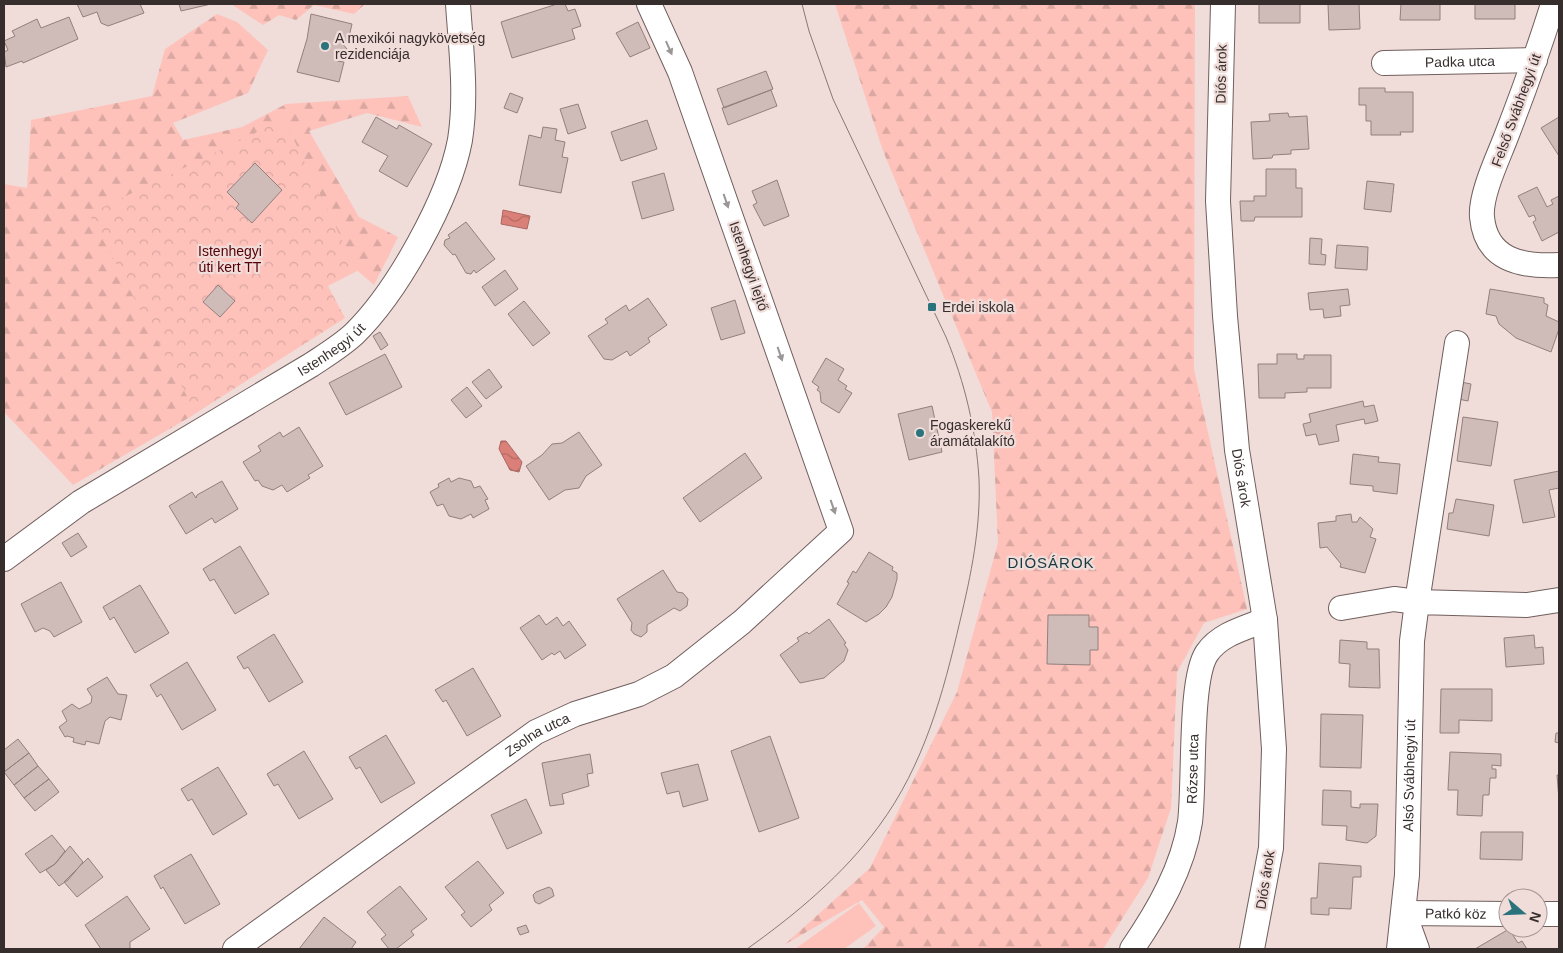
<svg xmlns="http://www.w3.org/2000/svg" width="1563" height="953" font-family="Helvetica,sans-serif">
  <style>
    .forest { fill: url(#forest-firs) }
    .park { fill: url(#park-crowns) }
    .pitch { fill: #fec2bb }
    .water { fill: url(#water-waves); stroke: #aa6762 }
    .building { fill: #cfbcb9; stroke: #92807e }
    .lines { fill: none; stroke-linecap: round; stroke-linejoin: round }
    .minor-casing { stroke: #705f5d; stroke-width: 26 }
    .minor { stroke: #fff; stroke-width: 24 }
    .tram { stroke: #867977; stroke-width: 1 }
    .oneway { fill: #9a9696 }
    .poi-dot { fill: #2b737c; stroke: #f0dcd9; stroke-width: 2 }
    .labels { text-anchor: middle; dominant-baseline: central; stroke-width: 4.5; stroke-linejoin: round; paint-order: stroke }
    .poi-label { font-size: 14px; fill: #362e2d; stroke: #f0dcd9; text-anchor: start }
    .street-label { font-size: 14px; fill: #362e2d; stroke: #f0dcd9 }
    .park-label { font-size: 14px; fill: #550005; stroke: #f0dcd9 }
    .neighbourhood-label { font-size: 15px; letter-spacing: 1px; fill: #183a3e; stroke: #f0dcd9 }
  </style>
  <defs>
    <pattern id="forest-firs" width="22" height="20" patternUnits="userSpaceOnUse" patternTransform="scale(1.25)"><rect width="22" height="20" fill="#fec2bb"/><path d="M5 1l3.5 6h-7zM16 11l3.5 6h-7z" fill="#daa7a1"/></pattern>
    <pattern id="park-crowns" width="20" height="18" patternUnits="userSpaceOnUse" patternTransform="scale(1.25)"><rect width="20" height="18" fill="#fec2bb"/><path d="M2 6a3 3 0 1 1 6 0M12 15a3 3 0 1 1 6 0" fill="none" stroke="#daa7a1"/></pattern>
    <pattern id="water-waves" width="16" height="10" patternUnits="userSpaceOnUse" patternTransform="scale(1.25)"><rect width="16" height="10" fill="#db8078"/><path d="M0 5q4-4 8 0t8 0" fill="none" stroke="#b26963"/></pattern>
  </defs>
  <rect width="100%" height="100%" fill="#f0dcd9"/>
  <path class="forest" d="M231,4h134l-11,10 -40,-9 -18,15 -17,-5 -16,10z
    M835,4h360l-1,365 53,240 -43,14 -27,49 -6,136 -23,70 -45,71h-240l21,-22 -22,-27 -78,45 86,-77 87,-176 41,-149 -6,-131 -109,-261z
    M217,14l20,8 31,28 -20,43 -75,30 10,17 59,-13 44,-23 122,-8 14,31 -55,-14 -58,18 50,86 39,20 -24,48 -30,-26 -48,-6 41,67 -147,97 -117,68 -69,-73v-228l23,4 4,-68 121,-24 13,-47z"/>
  <path class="park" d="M284,119l73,152 -29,15 17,32 -149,95 -107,-199z"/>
  <path class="pitch" d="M859,903l17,23 -32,23h-49z"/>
  <path class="water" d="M503,210l27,6 -3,13 -26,-5z
    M501,441h5l16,21 -3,10 -9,-2 -11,-21z"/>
  <path class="building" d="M77,4h63l4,9 -36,13 -7,-3 -4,-11 -14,5z
    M179,4h32l-30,7z
    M557,4h8l3,7 7,-2 6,17 -9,3 3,10 -63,19 -11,-36z
    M1259,4h41v19h-41z
    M1328,4h31l1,25 -31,1z
    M1401,4h42h-3v16h-40z
    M1475,4h40v15h-40z
    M311,14l41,10 -4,17 -6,-1 -1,2 6,7v3l-5,5 -5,1v3l7,1 -5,20 -42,-10 10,-33z
    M69,17l9,22 -55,24 -1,-2 -16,6 -2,-15 4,-2 -4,-9 11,-5 -3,-5 25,-12 4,9z
    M638,22l12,26 -20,9 -14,-24z
    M766,71l7,18 -49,19 -7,-19z
    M1359,88h26v4h28v40h-13l1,3h-30v-14h-5v-16h-7z
    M771,90l6,16 -49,19 -6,-17z
    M510,93l13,5 -6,15 -13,-5z
    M578,104l8,24 -18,6 -8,-25z
    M1288,113l1,4 18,-1 2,33 -18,1v4l-18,1 -1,3 -19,1 -2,-37 19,-1 -1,-7z
    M376,117l21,12 2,-4 33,19 -25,43 -28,-16 9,-15 -26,-14z
    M1559,117v39l-18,-28z
    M647,120l10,29 -36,12 -10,-29z
    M543,127l14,2 -2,11 10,2 -3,15 6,1 -7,35 -42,-8 10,-50 12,3z
    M255,163l27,27 -30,33 -16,-15 3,-4 -12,-12z
    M1266,169h30v19h6v29h-47l-1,4h-13l-1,-20h14v-5h12z
    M664,173l10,37 -32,9 -10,-37z
    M777,180l12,36 -25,10 -11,-21 4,-2 -5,-12z
    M1367,181l27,3 -3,28 -27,-3z
    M1537,187l10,20 6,-3 -2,-4 8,-4v36l-17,9 -9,-19 3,-2 -2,-5 -5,2 -11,-21z
    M466,222l29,37 -19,14 -2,-3 -3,4 -5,-1 -11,-19 -2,1 -9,-10 1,-5 5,-2 -2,-3z
    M1310,238l12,1 -1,15 5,1 -1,10 -16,-1z
    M1337,245l31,2 -1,23 -32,-2z
    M505,270l13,19 -23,17 -13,-19z
    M218,285l17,16 -15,16 -17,-15z
    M1348,289l2,16 -10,1 1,10 -17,2 -1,-9 -13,1 -2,-17z
    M1490,289l54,9v5l4,2 -2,11 13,6v7l-8,23 -35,-14 -17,-14 -3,-8 -10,-2z
    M648,298l19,27 -19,13 2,4 -20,14 -3,-5 -15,9 -8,-1 -16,-23 20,-13 -3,-4 21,-14 3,6z
    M735,300l10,33 -24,7 -10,-32z
    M524,301l26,32 -17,13 -25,-32z
    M380,332l8,13 -7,5 -8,-14z
    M385,354l17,33 -56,28 -17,-32z
    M1277,354h20v5h7v-4h27v33h-24v4l-22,1v5h-26l-1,-34h19z
    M826,358l18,11 -6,11 9,6 -2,3 7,4 -13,20 -18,-11 -1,-10 -3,-2 2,-3 -7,-5z
    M489,369l13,18 -16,12 -14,-17z
    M1456,381l15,3 -3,17 -15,-3z
    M467,387l15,19 -16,12 -15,-18z
    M1363,401l1,6 10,-2 4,16 -13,3 -1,-5 -28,6 3,16 -20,4 -3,-11 -10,2 -3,-12 8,-2 -2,-8z
    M932,406l10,46 -33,8 -11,-46z
    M1463,417l35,5 -7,44 -34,-5z
    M299,427l24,39 -15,9 2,3 -23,14 -5,-7 -9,5 -11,-4 -4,-6 -3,1 -12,-19 18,-11 -3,-5 22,-14 3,5z
    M579,432l23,33 -16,11 -7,12 -14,2 -16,10 -23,-34 16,-11 10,-11 10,-1z
    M745,453l17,25 -62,44 -17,-24z
    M1353,454l26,3 -1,5 22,2 -3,30 -24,-3v-5l-23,-2z
    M1559,471v17l-10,2 6,27 -32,6 -9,-43z
    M449,478l2,4 8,-4 12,3 3,7 6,-2 8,13 -3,1 4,9 -16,9 -2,-4 -10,5 -12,-3 -6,-12 -6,2 -7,-14 9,-5 -1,-3z
    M222,481l16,28 -23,14 -3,-5 -26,16 -17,-28 23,-14 4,6 1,-3z
    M1456,499l38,6 -5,31 -42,-7 2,-16h4z
    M1351,514l1,8h5l3,-5 13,12 -3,8 6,2 -11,34 -25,-6 1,-3 -14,-17 -7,1 -2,-25 18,-2v-5z
    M78,533l9,14 -16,10 -9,-14z
    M240,546l29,48 -34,20 -21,-35 -4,2 -7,-12z
    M869,552l24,15 -1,3 5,3v6l-5,18 -6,10 -7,7 -13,8 -29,-18 12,-21 -2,-1 6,-11 3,2z
    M663,570l14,22 6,1 5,6 -1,7 -7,5 -6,-3 -27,17v7l-6,5 -7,-3 -3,-4 1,-7 -15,-24z
    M61,582l21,40 -28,15 -4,-6 -7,-3 -8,4 -14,-28z
    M140,585l29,48 -34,20 -21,-36 -4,3 -7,-13z
    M539,615l7,10 11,-8 6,9 6,-5 17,24 -21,14 -5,-8 -6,4 -2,-2 -10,7 -22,-32z
    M1048,615h41v12h9v23h-8v15l-43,-1z
    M829,619l17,24 -2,1 4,6 -4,11 -20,17 -24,5 -20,-28 19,-14 -2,-3 10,-6 2,2z
    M274,634l29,48 -34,20 -21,-35 -4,2 -7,-12z
    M1534,635l1,13 8,-1 1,17 -38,3 -2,-29z
    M1340,640l27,2v7h12l1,39 -31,-1 1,-23 -11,-1z
    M187,662l29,48 -34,20 -21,-36 -4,3 -7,-12z
    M473,668l28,48 -34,20 -21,-36 -3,2 -8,-12z
    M107,677l11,17 9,1 -6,25 -11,-3 -5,4 -6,23 -13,-3 -1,4 -12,-3 1,-4 -7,-2 -2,1 -6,-10 8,-6 -5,-10 10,-7 7,5 12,-6 1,-6 -5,-8z
    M1441,689h51v32l-33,-1v13h-19z
    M1321,714l42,1 -2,53 -41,-1z
    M1556,733h3v10l-4,-1z
    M386,735l29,48 -34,20 -21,-36 -4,2 -7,-12z
    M770,736l29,82 -40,14 -28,-81z
    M18,739l11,14 -25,19v-22z
    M304,751l29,48 -34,20 -21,-35 -4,2 -7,-12z
    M1450,752l51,2v12l-9,-1v4h4v9h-6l-1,17h-6l-1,21 -25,-1 1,-25h-10z
    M29,753l9,13 -24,19 -10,-13z
    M590,754l3,19 -6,1 2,12 -27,8 2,10 -14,2 -8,-43z
    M698,764l10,36 -25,7 -4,-16 -12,3 -6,-21z
    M38,766l11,13 -25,19 -10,-13z
    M218,767l29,47 -34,21 -21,-36 -4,2 -7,-12z
    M1557,775h2v25z
    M49,779l10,13 -24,19 -11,-13z
    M1323,790l28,1v16l9,1v-4h18l-2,32 -9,7 -21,-3 1,-14 -25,-1z
    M526,799l16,34 -35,16 -16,-34z
    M1481,832h42l-1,28 -42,-1z
    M52,835l13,16 -10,13 -15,9 -15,-19z
    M70,846l13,16 -15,18 -9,6 -13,-16 9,-6z
    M191,854l29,50 -35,20 -22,-37 -2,2 -7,-13z
    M88,858l15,19 -26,20 -13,-15z
    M478,861l26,32 -15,12 3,5 -21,17 -10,-12 4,-3 -20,-25z
    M1319,863l42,3v11h-8l-2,32 -22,-1v7l-18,-1v-16h6z
    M400,886l27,33 -16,12 3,4 -18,14h-7l-8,-10 5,-4 -19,-23z
    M549,887l3,2 2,7 -15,8 -4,-2 -2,-7 3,-3z
    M127,896l23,33 -20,13v7h-29l-16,-24z
    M324,917l32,25 -5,7h-52z
    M526,925l3,7 -9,3 -3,-7z
    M1509,929l9,14 4,-2 5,8h-52z"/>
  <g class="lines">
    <defs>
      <g id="minor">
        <path id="s1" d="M1223,4l-5,197 7,115 12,134 28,170 9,129 -3,99 -19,101"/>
        <path d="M1553,4c-14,45 -30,89 -47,133 -8,21 -26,58 -24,80 4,44 41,50 77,48"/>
        <path id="s2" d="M1384,63l151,-3"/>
        <path id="s3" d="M4,559l77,-57 230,-137c15,-10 30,-19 43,-31 43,-42 95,-135 106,-194 7,-45 1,-91 -2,-136"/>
        <path d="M1341,608l53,-9 23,3 40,-259"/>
        <path d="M1538,914h21"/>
        <path id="s4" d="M235,949l301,-217 39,-18 64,-20 35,-18 68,-54 99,-91 -161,-459 -31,-68"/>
        <path id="s5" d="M1132,949c26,-38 51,-81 58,-127 5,-38 -1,-143 17,-169 13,-19 38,-25 58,-33"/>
        <path id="s6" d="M1399,949l8,-74 5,-234 5,-39 110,3 32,-5"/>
        <path id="s7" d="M1417,949l-13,-36 104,1"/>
      </g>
    </defs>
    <use href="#minor" class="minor-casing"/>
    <use href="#minor" class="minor"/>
    <path class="tram" d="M747,949c49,-35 96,-74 132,-123 45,-61 64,-132 81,-205 11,-46 21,-94 19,-142 -3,-49 -14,-96 -33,-142l-113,-238 -24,-68 -7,-27"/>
  </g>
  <defs><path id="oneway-solid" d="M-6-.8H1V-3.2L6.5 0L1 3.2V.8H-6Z" transform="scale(1.25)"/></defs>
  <g class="oneway">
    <use href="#oneway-solid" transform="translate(669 48) rotate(66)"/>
    <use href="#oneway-solid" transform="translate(726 201) rotate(71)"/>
    <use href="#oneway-solid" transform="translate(780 354) rotate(71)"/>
    <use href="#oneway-solid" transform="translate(833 507) rotate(71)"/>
  </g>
  <g class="poi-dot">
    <circle cx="325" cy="46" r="5"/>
    <rect x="927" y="302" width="10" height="10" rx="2.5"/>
    <circle cx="920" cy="433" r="5"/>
  </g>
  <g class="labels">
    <g class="poi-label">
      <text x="335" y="38">A mexikói nagykövetség<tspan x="335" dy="16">rezidenciája</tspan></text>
      <text x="942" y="307">Erdei iskola</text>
      <text x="930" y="425">Fogaskerekű<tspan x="930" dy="16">áramátalakító</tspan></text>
    </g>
    <g class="street-label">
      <text stroke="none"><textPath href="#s2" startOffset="76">Padka utca</textPath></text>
      <text transform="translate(1221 74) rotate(-89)">Diós árok</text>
      <text transform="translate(1516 110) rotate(-70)">Felső Svábhegyi út</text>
      <text transform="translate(749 266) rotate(71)">Istenhegyi lejtő</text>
      <text stroke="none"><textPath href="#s3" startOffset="389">Istenhegyi út</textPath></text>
      <text stroke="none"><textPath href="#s1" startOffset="475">Diós árok</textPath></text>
      <text stroke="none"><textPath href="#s4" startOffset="371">Zsolna utca</textPath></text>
      <text stroke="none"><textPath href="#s5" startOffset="194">Rőzse utca</textPath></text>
      <text stroke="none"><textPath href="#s6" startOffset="174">Alsó Svábhegyi út</textPath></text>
      <text transform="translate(1265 880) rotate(-81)">Diós árok</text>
      <text stroke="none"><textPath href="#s7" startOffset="90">Patkó köz</textPath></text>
    </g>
    <g class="park-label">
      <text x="230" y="251">Istenhegyi<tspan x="230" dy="16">úti kert TT</tspan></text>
    </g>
    <g class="neighbourhood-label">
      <text x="1051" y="562">DIÓSÁROK</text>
    </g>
  </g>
  <rect width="1563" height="953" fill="none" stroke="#362e2d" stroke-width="10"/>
  <g transform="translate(1523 913) rotate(109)"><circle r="24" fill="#f0dcd9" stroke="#a69694"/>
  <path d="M0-4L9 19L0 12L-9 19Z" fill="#2b737c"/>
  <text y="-8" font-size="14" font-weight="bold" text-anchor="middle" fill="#362e2d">N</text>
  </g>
</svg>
